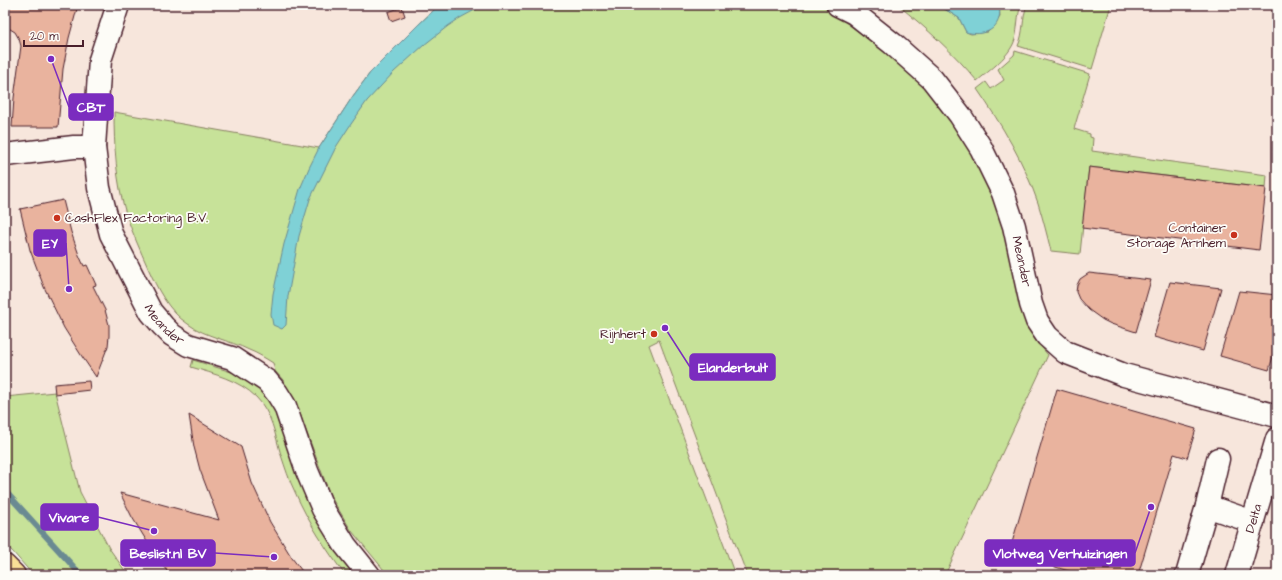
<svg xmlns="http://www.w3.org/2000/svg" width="1282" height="580" font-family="'Architects Daughter',sans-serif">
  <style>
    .built { fill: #f7e6dc }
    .green { fill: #c7e299; stroke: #888062 }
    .water { fill: #7fd1d6; stroke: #6a8a92 }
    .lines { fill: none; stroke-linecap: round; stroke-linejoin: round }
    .stream { stroke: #6a8a92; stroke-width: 6 }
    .building { fill: #e9b39e; stroke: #4a1f2b }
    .minor-casing { stroke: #4a1f2b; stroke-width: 25 }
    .highway-casing { stroke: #4a1f2b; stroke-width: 25 }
    .minor { stroke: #fdfcf7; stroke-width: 22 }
    .highway { stroke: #f9df96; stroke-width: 22 }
    .poi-dot { fill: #c8321e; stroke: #fdfcf7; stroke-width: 1.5 }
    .labels { text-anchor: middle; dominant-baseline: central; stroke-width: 3.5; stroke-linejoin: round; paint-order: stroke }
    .poi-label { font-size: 13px; fill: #4a1f2b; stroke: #fdfcf7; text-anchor: end }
    .street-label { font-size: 13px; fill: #4a1f2b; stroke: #fdfcf7 }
    .leader { fill: none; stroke: #7b2cbf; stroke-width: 1.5 }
    .callout-dot { fill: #7b2cbf; stroke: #fdfcf7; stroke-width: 1.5 }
    .callout { fill: #7b2cbf; stroke: #7b2cbf; stroke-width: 1.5 }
    .callout-label { font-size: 14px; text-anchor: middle; font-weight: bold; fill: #fff }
  </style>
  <rect width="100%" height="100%" fill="#fdfcf7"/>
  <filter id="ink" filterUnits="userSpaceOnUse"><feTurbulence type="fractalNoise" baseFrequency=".025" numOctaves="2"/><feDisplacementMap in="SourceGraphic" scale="8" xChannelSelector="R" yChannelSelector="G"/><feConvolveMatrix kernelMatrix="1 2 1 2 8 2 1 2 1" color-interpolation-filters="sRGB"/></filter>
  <g filter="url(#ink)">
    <path class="built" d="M5,5h1272v570h-1182l-90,-127z"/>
    <path class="green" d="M442,5h378l5,2 81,60 50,58 18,27 30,69 22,101 8,16 14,17 -103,220h-198l-88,-235 -10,5 86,230h-347l-37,-45 -20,-33 -32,-85 -16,-32 -8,-9 -2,-8c-8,-5 -16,-10 -24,-13 -20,-10 -43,-13 -61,-26 -20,-13 -31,-36 -40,-56 -8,-18 -16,-36 -22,-54 -10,-33 -12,-68 -12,-102l205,36 34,-52 17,-23 47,-47 18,-17z
      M898,5h40l21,13 7,14 5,2 17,-2 12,-15 -1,-12h22c-4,11 -3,23 -6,34 -4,16 -26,32 -38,42 -23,-28 -51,-53 -79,-76z
      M1027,5h84l-19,64 -74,-23c6,-13 4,-28 9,-41z
      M1015,51l75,23 -16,55 16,5v3l3,1 -1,13 175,24 -1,13 -177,-21 -9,87 -29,-3c-4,-16 -8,-32 -13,-48 -14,-41 -36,-78 -61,-114l9,-7 5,7 13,-9 -6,-11 16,-14z
      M193,360l48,15 22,18 9,11 26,76 18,37 22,38 16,20h-9c-19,-26 -37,-53 -50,-83 -6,-12 -10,-25 -14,-37 -6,-20 -9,-42 -25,-58 -17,-17 -42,-23 -65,-30z
      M55,392l25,100 29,56 19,27h-95l-28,-32v-146z"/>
    <path class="water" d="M442,5h42l-24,13 -12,8 -24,19 -30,27 -27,29 -18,26 -13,20 -26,52 -11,37 -11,60 -2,29 -4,4 -9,-4 -2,-11 2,-20 11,-50 16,-55 9,-21 10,-20 34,-52 17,-23 47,-47 18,-17z
      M938,5h61c1,4 1,9 0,13 -4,15 -20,18 -33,14l-7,-14z"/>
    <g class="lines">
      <path class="stream" d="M5,491l76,84"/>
    </g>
    <path class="building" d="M5,5h73l-9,33 -6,31 -5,58h-46l2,-29 7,-52 -2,-7 -4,-7 -10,-6z
      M402,7l3,9 -14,5 -3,-9z
      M1089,167l177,21 -7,62 -177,-22z
      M63,200l8,32 8,23 5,11 3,-1 9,20 -3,1 12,24 4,15v11l-1,10 -12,31 -15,-22 -17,-27 -20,-41 -14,-37 -10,-41z
      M1089,273l62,7 -15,52 -25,-8 -8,-4 -14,-10 -10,-11 -3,-7 1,-7 3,-6z
      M1170,282l51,6 -18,63 -49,-14z
      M1239,291l38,4v48l-8,27 -49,-14z
      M89,381l1,9 -35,4 -1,-10z
      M1057,389l139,40 -9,29 -13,-4 -36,121h-56l-73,-22z
      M189,415l52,32 11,36 18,39 22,36 13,17h-51l-27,-3 3,3h-60l-13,-17 -25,-41 -12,-24 99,27 -19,-50 -6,-23z"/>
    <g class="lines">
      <defs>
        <g id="minor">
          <path id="s1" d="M118,5l-18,55 -6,87 5,41 12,46 40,78 12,14 9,9 16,10 44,13 35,23 10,12 8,13 22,65 16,38 22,36 24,30"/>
          <path id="s2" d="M838,5l16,8 39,31 39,35 28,36 21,33 22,45 11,33 17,78 6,17 10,15 18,16 59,23 153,41"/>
          <path d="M5,155l69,-8h20"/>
          <path d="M1207,506l11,-47"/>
          <path d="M1187,575l20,-69 46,16"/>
          <path id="s3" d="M1237,575l40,-136"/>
        </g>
        <path id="highway" d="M5,566l9,9"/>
      </defs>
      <use href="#minor" class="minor-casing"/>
      <use href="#highway" class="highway-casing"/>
      <use href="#minor" class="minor"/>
      <use href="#highway" class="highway"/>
    </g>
  </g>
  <g class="poi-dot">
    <circle cx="57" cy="218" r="4"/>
    <circle cx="1234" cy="235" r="4"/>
    <circle cx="654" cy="334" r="4"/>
  </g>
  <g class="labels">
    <g class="poi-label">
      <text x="65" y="218" text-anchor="start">CashFlex Factoring B.V.</text>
      <text x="1226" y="228">Container<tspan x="1226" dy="15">Storage Arnhem</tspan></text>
      <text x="646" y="334">Rijnhert</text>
    </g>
    <g class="street-label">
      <text stroke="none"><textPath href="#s2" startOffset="326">Meander</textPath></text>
      <text stroke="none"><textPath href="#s1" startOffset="340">Meander</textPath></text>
      <text stroke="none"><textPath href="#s3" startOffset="59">Delta</textPath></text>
    </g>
  </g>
  <path class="leader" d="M51 59L69 107M69 289L66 243M665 328L690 367M154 531L98 517M274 557L215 553M1151 507L1135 553"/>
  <g class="callout-dot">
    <circle cx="51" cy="59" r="4"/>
    <circle cx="69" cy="289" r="4"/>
    <circle cx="665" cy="328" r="4"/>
    <circle cx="154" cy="531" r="4"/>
    <circle cx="274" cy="557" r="4"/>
    <circle cx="1151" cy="507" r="4"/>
  </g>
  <g class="callout">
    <rect x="69" y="94" width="44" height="26" rx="4"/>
    <rect x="34" y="230" width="32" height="26" rx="4"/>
    <rect x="690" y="354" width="85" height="26" rx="4"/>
    <rect x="41" y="504" width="57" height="26" rx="4"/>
    <rect x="121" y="540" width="94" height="26" rx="4"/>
    <rect x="985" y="540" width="150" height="26" rx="4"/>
  </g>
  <g class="callout-label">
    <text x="91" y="112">CBT</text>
    <text x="50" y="248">EY</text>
    <text x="733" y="372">Elanderbult</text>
    <text x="69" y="522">Vivare</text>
    <text x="168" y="558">Beslist.nl BV</text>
    <text x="1060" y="558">Vlotweg Verhuizingen</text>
  </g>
  <rect width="1282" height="580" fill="none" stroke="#fdfcf7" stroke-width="20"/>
  <rect x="10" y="10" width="1262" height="560" fill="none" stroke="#4a1f2b" stroke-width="1.5" filter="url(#ink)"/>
  <path d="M24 40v6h59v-6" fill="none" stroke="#4a1f2b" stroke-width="2"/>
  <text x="30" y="40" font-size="12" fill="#4a1f2b" stroke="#fdfcf7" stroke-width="3" paint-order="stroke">20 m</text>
</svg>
